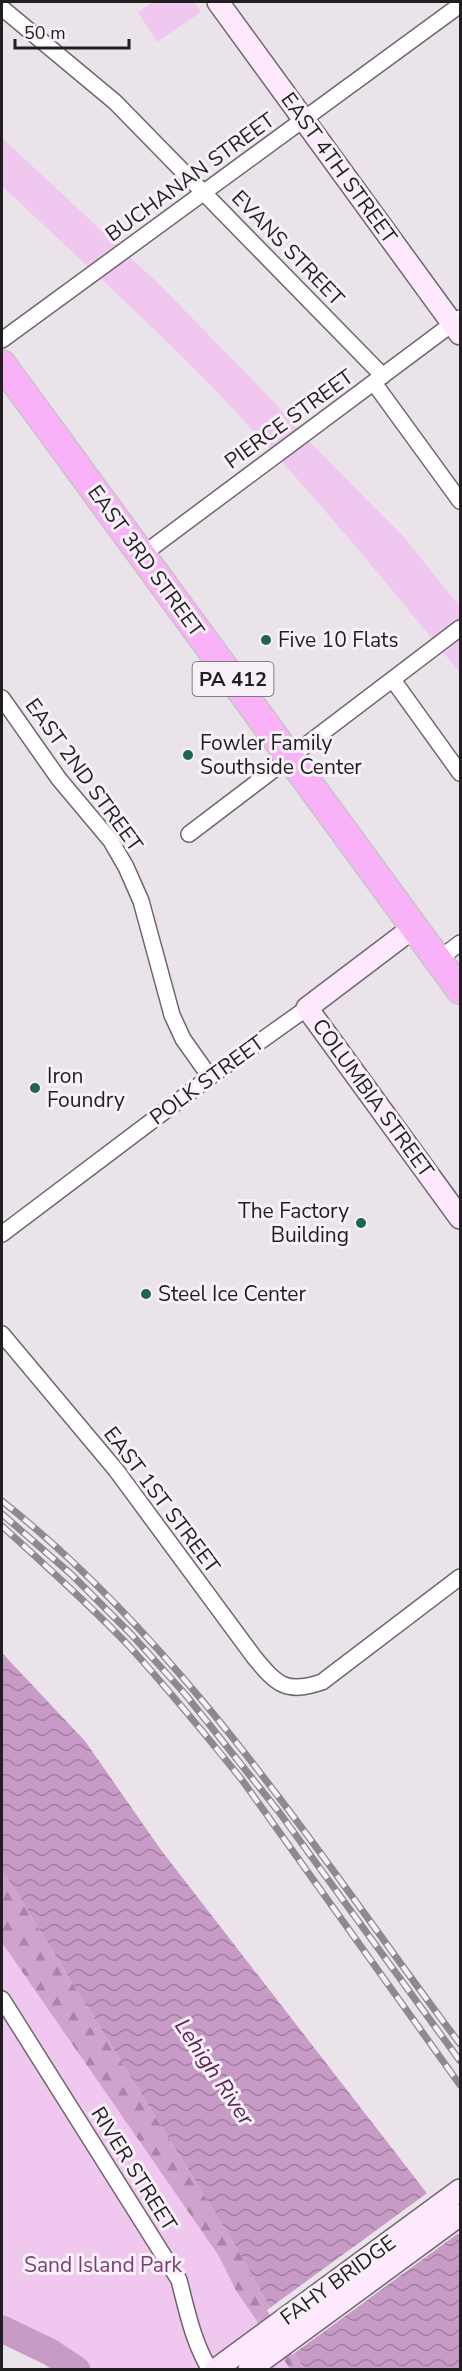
<svg xmlns="http://www.w3.org/2000/svg" width="462" height="2371" font-family="'Nunito Sans',sans-serif">
  <style>
    .forest { fill: url(#forest-firs) }
    .green { fill: #f0c7ef }
    .water { fill: url(#water-waves) }
    .pier { fill: #ebe3ea }
    .lines { fill: none; stroke-linecap: round; stroke-linejoin: round }
    .river { stroke: #c89bc6; stroke-width: 27 }
    .street-casing { stroke: #6e676d; stroke-width: 18 }
    .secondary-casing { stroke: #6e676d; stroke-width: 24 }
    .highway-casing { stroke: #c5c4c5; stroke-width: 30 }
    .street { stroke: #fff; stroke-width: 15 }
    .secondary { stroke: #fde8fd; stroke-width: 21 }
    .highway { stroke: #f9b2f8; stroke-width: 27 }
    .rail-casing { stroke: #8e898d; stroke-width: 7 }
    .rail { stroke: #f8f0f7; stroke-width: 4.5; stroke-dasharray: 14; stroke-linecap: butt }
    .poi-dot { fill: #1e6456; stroke: #f8f0f7; stroke-width: 2 }
    .labels { text-anchor: middle; dominant-baseline: central; stroke-width: 6; stroke-linejoin: round; paint-order: stroke }
    .shield { fill: #f8f0f7; stroke: #615d60; stroke-width: 1.5 }
    .shield-label { font-size: 20px; font-weight: bold; fill: #201e20 }
    .street-label { font-size: 21px; fill: #201e20; stroke: #f8f0f7 }
    .poi-label { font-size: 21px; fill: #201e20; stroke: #f8f0f7; text-anchor: start }
    .park-label { font-size: 21px; fill: #763f76; stroke: #f8f0f7 }
    .water-label { font-size: 22px; font-style: italic; fill: #5b255b; stroke: #f8f0f7 }
  </style>
  <defs>
    <pattern id="forest-firs" width="22" height="20" patternUnits="userSpaceOnUse" patternTransform="scale(1.5)"><rect width="22" height="20" fill="#d0a3ce"/><path d="M5 1l3.5 6h-7zM16 11l3.5 6h-7z" fill="#a884a7"/></pattern>
    <pattern id="water-waves" width="16" height="10" patternUnits="userSpaceOnUse" patternTransform="scale(1.5)"><rect width="16" height="10" fill="#c89bc6"/><path d="M0 5q4-4 8 0t8 0" fill="none" stroke="#a27ea0"/></pattern>
  </defs>
  <rect width="100%" height="100%" fill="#ebe3ea"/>
  <path class="forest" d="M2,1871l6,8 227,366 69,124h-14l-54,-78 -18,-36 -216,-312z"/>
  <path class="green" d="M153,2h41l7,10 -44,30 -19,-30z
    M2,138l157,146 114,117 21,25 109,110 57,71v66c-77,-95 -156,-190 -241,-279 -70,-72 -144,-139 -217,-208z
    M2,1943l216,312 18,36 54,78h-208l-80,-46z"/>
  <path class="water" d="M2,1653l83,88 76,109 299,386v133h-156l-69,-124 -227,-366 -6,-8z"/>
  <path class="pier" d="M430,2191l30,41 -168,123 -25,-45z"/>
  <g class="lines">
    <path class="river" d="M2,2329l48,23 27,18"/>
    <defs>
      <path id="street" d="M2,8l113,94 268,274
        M2,340l458,-335
        M374,383l86,118
        M142,555l318,-237
        M393,680l67,93
        M2,698l57,81 52,62 15,26 15,34 31,114 11,24 27,38
        M189,834l271,-206
        M438,960l22,-17
        M2,1234l208,-157 97,-69
        M2,1334l114,136 138,187c23,28 32,37 68,25l138,-105
        M2,1999l177,281c8,31 14,62 31,90"/>
      <path id="secondary" d="M218,2l242,332
        M414,927l-107,81 153,210
        M215,2370l245,-180
        M249,2370l211,-155"/>
      <path id="highway" d="M2,364l458,626"/>
    </defs>
    <use href="#street" class="street-casing"/>
    <use href="#secondary" class="secondary-casing"/>
    <use href="#highway" class="highway-casing"/>
    <use href="#street" class="street"/>
    <use href="#secondary" class="secondary"/>
    <use href="#highway" class="highway"/>
    <defs>
      <path id="rail" d="M2,1501c188,149 316,354 458,543
        M2,1514l69,60 60,60 54,60 94,118 181,249
        M2,1526c43,39 87,78 127,120 39,43 76,88 113,134l218,305"/>
    </defs>
    <use href="#rail" class="rail-casing"/>
    <use href="#rail" class="rail"/>
  </g>
  <g class="poi-dot">
    <circle cx="266" cy="640" r="6"/>
    <circle cx="188" cy="755" r="6"/>
    <circle cx="35" cy="1088" r="6"/>
    <circle cx="361" cy="1223" r="6"/>
    <circle cx="146" cy="1294" r="6"/>
  </g>
  <g class="labels">
    <rect class="shield" x="192.5" y="662" width="81" height="34" rx="4.5"/>
    <g class="shield-label">
      <text x="233" y="679">PA 412</text>
    </g>
    <g class="street-label">
      <text transform="translate(339 168) rotate(54)">EAST 4TH STREET</text>
      <text transform="translate(190 177) rotate(-36)">BUCHANAN STREET</text>
      <text transform="translate(288 248) rotate(46)">EVANS STREET</text>
      <text transform="translate(289 419) rotate(-36)">PIERCE STREET</text>
      <text transform="translate(146 561) rotate(54)">EAST 3RD STREET</text>
      <text transform="translate(84 775) rotate(54)">EAST 2ND STREET</text>
      <text transform="translate(207 1080) rotate(-36)">POLK STREET</text>
      <text transform="translate(373 1098) rotate(54)">COLUMBIA STREET</text>
      <text transform="translate(162 1500) rotate(53)">EAST 1ST STREET</text>
      <text transform="translate(134 2169) rotate(58)">RIVER STREET</text>
      <text transform="translate(338 2280) rotate(-36)">FAHY BRIDGE</text>
    </g>
    <g class="poi-label">
      <text x="278" y="640">Five 10 Flats</text>
      <text x="200" y="743">Fowler Family<tspan x="200" dy="24">Southside Center</tspan></text>
      <text x="47" y="1076">Iron<tspan x="47" dy="24">Foundry</tspan></text>
      <text x="349" y="1211" text-anchor="end">The Factory<tspan x="349" dy="24">Building</tspan></text>
      <text x="158" y="1294">Steel Ice Center</text>
    </g>
    <g class="park-label">
      <text x="103" y="2265">Sand Island Park</text>
    </g>
    <g class="water-label">
      <text transform="translate(214 2072) rotate(56)">Lehigh River</text>
    </g>
  </g>
  <rect width="462" height="2371" fill="none" stroke="#201e20" stroke-width="6"/>
  <path d="M15 39v9h114v-9" fill="none" stroke="#201e20" stroke-width="3"/>
  <text x="24" y="39" font-size="18" fill="#201e20" stroke="#f8f0f7" stroke-width="4.5" paint-order="stroke">50 m</text>
</svg>
